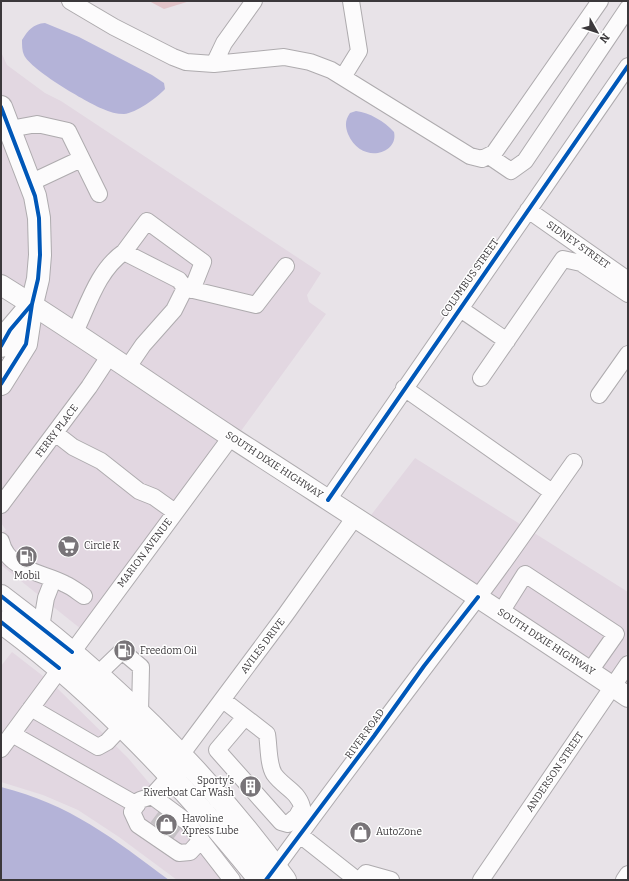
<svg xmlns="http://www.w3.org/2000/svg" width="629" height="881" font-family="Bitter,serif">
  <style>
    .built { fill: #e2d7e1 }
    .green { fill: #e2c4c9 }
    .water { fill: #b4b3d8 }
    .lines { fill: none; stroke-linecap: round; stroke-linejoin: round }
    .minor-tunnel { stroke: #c5c1c5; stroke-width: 16; stroke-dasharray: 16 8; stroke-linecap: butt }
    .minor-casing { stroke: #aeabae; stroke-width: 18 }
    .major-casing { stroke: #aeabae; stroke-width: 22 }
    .highway-casing { stroke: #aeabae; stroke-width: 24 }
    .minor { stroke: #fcfbfc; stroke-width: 16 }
    .major { stroke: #fcfbfc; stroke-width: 20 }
    .highway { stroke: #fcfbfc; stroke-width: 22 }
    .cycleway-casing { stroke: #fff; stroke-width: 6 }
    .cycleway { stroke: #0057b8; stroke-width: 4 }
    .labels { text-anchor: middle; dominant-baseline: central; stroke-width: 3; stroke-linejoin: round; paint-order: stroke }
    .street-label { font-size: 10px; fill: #3b383b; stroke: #fff }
    .poi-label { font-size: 10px; fill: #3b383b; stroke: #fff; text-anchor: start }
  </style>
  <rect width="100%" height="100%" fill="#e8e3e8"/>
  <path class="built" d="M1,52l6,13 38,28 16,8 260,172 -14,22 2,7 17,12 -88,121 -199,-133 -7,-133 -31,-77z
    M1,122l32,96 -5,77 -27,-16z
    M36,313l66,43 -101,139v-100l19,-29z
    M112,363l111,75 -142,191 -80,-64v-32l5,-3 -5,-7v-7l93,-125z
    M415,458l213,134v60l-18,26 -242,-159z
    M12,652l40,31 76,75 103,122h-54l-58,-43 -41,-27 -35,-15 -42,-13v-116z"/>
  <path class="green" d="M149,1h41l-26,8z"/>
  <path class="water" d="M45,23l34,14 73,38 12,8 1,6c-8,9 -29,24 -41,25 -7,0 -15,-2 -21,-5 -17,-7 -72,-39 -79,-54 -2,-4 -2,-10 -2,-15 6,-10 11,-16 23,-17z
    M356,111c14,2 28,10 38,21 5,22 -33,33 -46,2 -3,-8 -3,-14 2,-21z
    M1,787c69,17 113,52 168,93h-168z"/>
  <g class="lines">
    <path class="minor-tunnel" d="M157,827l9,-12
      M167,834l9,-12"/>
    <defs>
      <path id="minor" d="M70,1l44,26 59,30 13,5 28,2 70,-7 26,5 21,8 139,86 12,3 12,-6 106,-152
        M214,64l10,-21 30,-42
        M343,77l16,-26 -8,-50
        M10,129l27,-5 31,7 31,63
        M489,156l22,15 14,-10 103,-153
        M30,183l51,-24
        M528,210l100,70
        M124,252l23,-31 56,41 -11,28
        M185,288l71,17 30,-39
        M459,308l48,33
        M75,332c13,-27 23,-62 49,-80l55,28 6,8 -11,22 -31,35 -15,22
        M481,378l82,-119 18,4 47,31
        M404,388l148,104
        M599,395l29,-41
        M55,433l18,14 28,14 38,30 15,6 21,15
        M328,500l300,-434
        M1,505l88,-118 21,-32
        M1,541c7,30 42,31 64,43 7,3 13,8 19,12
        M501,612l24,-38 91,60 -26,37
        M41,627l5,-29 7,-18
        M98,674l24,-23 19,16 -1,46
        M223,700l44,34c2,12 1,30 7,40 9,13 24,17 28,33l-5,9 -9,8 -7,-2 -64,-72 28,-33
        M31,708l67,39 9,-5 15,-16
        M12,734l125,71
        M1,749l230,-312
        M175,763l111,-149 69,-97
        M171,775l-19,21 -12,4 -8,12 6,13 41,28 11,-1 11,-12
        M152,796l35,26 45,58
        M300,835l57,45
        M270,875c68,-93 138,-186 208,-278 33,-43 64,-90 96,-135
        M360,880l6,-7 25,7
        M481,880l147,-216
        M624,880l4,-6"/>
      <path id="major" d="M1,285c79,49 155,103 233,154 131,85 264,170 394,258"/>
      <path id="highway" d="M1,107l34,89 4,22 1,37 -2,24 -6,25 -6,40 -25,40
        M1,346l9,-16 22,-26
        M1,596c108,81 205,175 284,284
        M1,622c99,73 182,163 259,258"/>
    </defs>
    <use href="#minor" class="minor-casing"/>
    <use href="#major" class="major-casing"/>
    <use href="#highway" class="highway-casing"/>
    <use href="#minor" class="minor"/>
    <use href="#major" class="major"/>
    <use href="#highway" class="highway"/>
    <defs>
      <path id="cycleway" d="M1,107l34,89 4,22 1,37 -2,24 -6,25 -6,40 -25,40
        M1,346l9,-16 22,-26
        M328,500l300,-434
        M1,596l71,56
        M1,622l58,46
        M266,880l108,-144 50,-70 54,-69"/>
    </defs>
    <use href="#cycleway" class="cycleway-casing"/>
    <use href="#cycleway" class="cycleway"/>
  </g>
  <defs>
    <symbol id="supermarket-disc" viewBox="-11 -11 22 22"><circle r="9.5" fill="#787478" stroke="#fff"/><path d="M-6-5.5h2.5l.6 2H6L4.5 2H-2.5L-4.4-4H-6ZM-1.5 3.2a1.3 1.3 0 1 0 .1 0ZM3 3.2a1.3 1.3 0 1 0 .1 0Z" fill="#fff"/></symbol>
    <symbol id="fuel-disc" viewBox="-11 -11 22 22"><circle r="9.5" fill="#787478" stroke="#fff"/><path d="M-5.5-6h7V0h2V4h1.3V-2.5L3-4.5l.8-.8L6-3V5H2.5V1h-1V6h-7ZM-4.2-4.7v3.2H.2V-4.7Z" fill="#fff"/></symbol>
    <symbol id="building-disc" viewBox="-11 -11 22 22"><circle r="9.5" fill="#787478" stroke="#fff"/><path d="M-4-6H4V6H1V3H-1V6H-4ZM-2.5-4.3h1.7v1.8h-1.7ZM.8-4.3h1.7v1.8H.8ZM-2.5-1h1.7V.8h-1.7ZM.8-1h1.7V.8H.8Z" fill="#fff"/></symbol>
    <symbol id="shop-disc" viewBox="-11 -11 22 22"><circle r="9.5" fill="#787478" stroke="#fff"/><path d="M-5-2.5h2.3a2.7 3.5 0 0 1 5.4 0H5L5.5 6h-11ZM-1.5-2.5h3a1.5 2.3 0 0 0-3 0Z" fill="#fff"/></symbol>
  </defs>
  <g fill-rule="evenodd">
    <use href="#supermarket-disc" x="56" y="534" width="25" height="25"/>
    <use href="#fuel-disc" x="14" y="544" width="25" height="25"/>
    <use href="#fuel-disc" x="112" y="638" width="25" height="25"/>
    <use href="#building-disc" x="238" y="774" width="25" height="25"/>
    <use href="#shop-disc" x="154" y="812" width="25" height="25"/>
    <use href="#shop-disc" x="348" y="820" width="25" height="25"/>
  </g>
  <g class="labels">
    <g class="street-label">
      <text transform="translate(578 245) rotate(35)">SIDNEY STREET</text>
      <text transform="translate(470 278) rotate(-55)">COLUMBUS STREET</text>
      <text transform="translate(57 431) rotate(-53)">FERRY PLACE</text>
      <text transform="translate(274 465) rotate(33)">SOUTH DIXIE HIGHWAY</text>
      <text transform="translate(145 553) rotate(-53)">MARION AVENUE</text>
      <text transform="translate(546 642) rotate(33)">SOUTH DIXIE HIGHWAY</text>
      <text transform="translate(263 646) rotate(-53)">AVILES DRIVE</text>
      <text transform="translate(365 734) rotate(-54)">RIVER ROAD</text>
      <text transform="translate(555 772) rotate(-56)">ANDERSON STREET</text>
    </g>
    <g class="poi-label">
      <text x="84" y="546">Circle K</text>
      <text x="27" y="576" text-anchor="middle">Mobil</text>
      <text x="140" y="651">Freedom Oil</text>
      <text x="234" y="781" text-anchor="end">Sporty’s<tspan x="234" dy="12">Riverboat Car Wash</tspan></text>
      <text x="182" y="819">Havoline<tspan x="182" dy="12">Xpress Lube</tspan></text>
      <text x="376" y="832">AutoZone</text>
    </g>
  </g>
  <rect width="629" height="881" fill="none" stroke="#3b383b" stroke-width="4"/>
  <g transform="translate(597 32) rotate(129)" stroke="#ffffff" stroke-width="3" paint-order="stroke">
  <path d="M0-3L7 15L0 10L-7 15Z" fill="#3b383b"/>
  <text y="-6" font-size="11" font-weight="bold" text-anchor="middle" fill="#3b383b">N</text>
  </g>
</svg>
